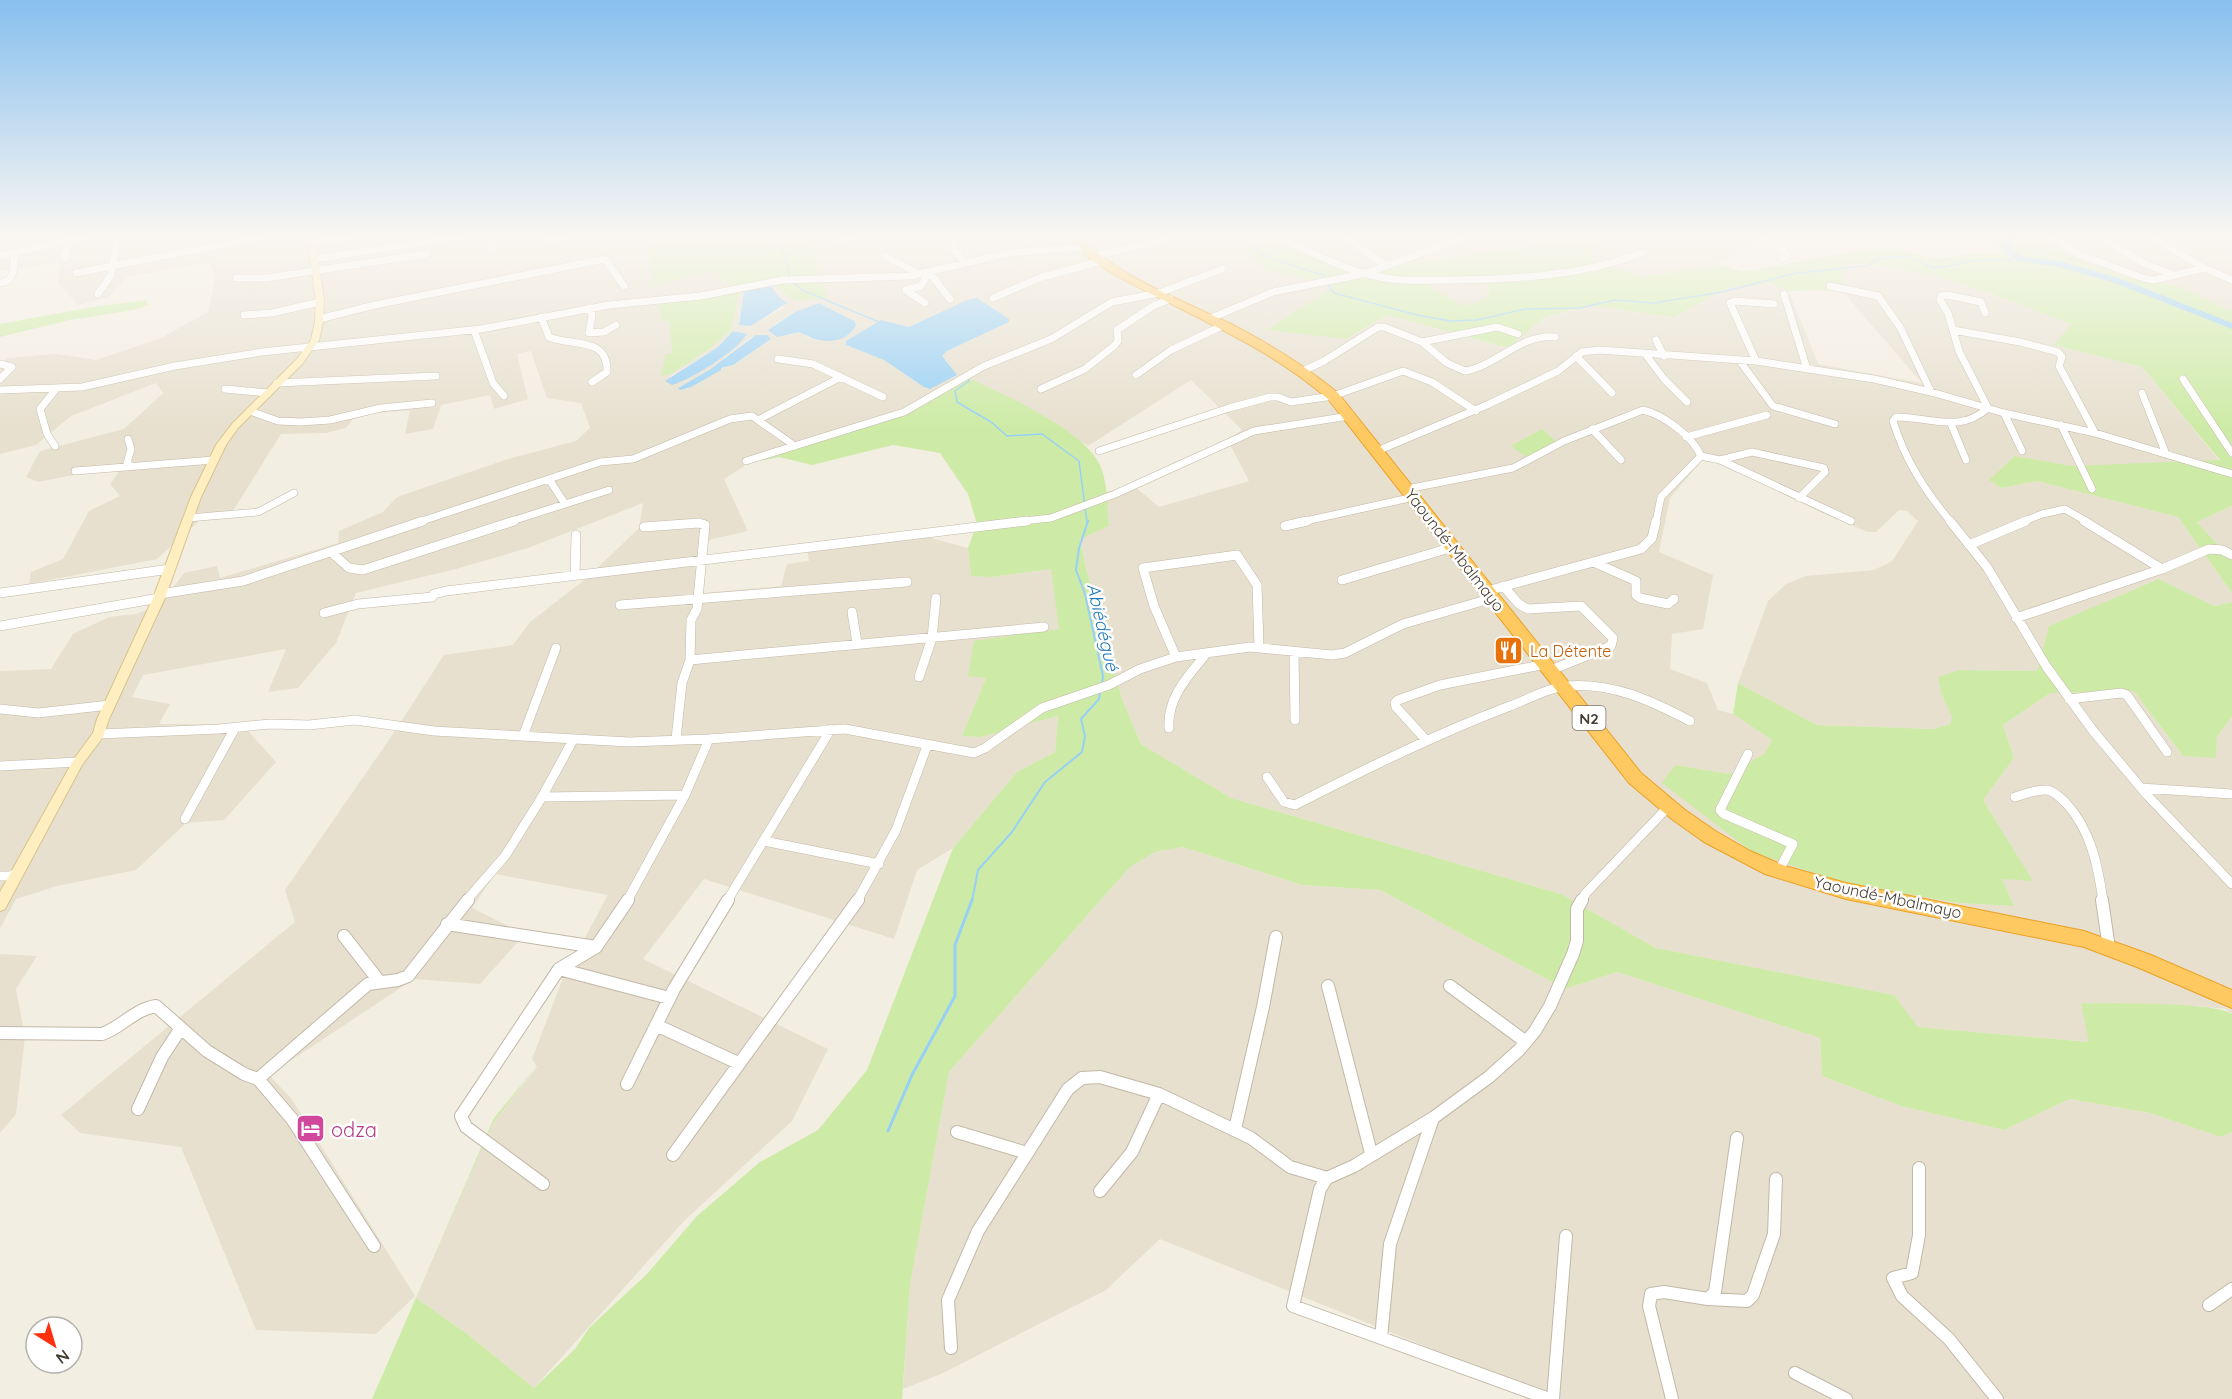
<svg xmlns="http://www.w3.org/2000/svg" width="2232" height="1399" font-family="Quicksand,sans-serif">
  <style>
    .residential { fill: #e7e0cf; fill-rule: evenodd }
    .green { fill: #cdeba6; fill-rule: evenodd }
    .water { fill: #97d0f6 }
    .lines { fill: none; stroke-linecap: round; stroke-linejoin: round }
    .stream-far2 { stroke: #97d0f6; stroke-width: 1.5 }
    .stream-far1 { stroke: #97d0f6; stroke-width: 2 }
    .stream { stroke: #97d0f6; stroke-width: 3 }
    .river { fill: #97d0f6; fill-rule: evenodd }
    .street-far2-casing { stroke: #c2b8a7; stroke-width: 8 }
    .street-far1-casing { stroke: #c2b8a7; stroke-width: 10 }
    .street-casing { stroke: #c2b8a7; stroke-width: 14 }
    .secondary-casing { stroke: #d7c38d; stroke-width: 2 }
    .highway-casing { stroke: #eba024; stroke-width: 2 }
    .street-far2 { stroke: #fff; stroke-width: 7 }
    .street-far1 { stroke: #fff; stroke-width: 9 }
    .street { stroke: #fff; stroke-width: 12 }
    .secondary { fill: #ffefc0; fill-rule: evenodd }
    .highway { fill: #ffc961; fill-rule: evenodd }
    .labels { text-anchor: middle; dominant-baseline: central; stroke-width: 5; stroke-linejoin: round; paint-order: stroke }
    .shield { fill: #fff; stroke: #7d7770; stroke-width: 1.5 }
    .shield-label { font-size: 15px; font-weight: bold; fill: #453d32 }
    .street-label { font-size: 16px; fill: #453d32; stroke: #fff }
    .food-label { font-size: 16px; fill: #c56008; stroke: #fff; text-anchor: start }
    .water-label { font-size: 18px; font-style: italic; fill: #237ab9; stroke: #fff }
    .near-hotel-label { font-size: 20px; fill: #b23c85; stroke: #fff; text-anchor: start }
  </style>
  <rect width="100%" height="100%" fill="#f3eee2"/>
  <path class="residential" d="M17,234h631l5,51 62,-15 21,21 -67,29 3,33 -3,22 42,-27 20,-18 9,-40 33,-6 53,14 -16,-56 -17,-8h429l18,8 25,27 71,17 -68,43 78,10 41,-24 122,33 34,-30 44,-13 87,12 53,-29 45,-5 17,8 29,73 104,19 -81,-93 4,-26h20l56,8 34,9 117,43 -18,21 88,22 78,94 -150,6 -55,-10 -25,23 11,8 36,-7 141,36 54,76v9l-18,4 -55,-27 -122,92 -77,-1 -18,25 11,22 -3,7 -16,5 -117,-4 -79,-42 30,-82 18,-17 20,-8 68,-6 18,-9 26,-40 -11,-10 -8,-1 -23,22h-8l-48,-20 -100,-51 -17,-2 -33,39 -11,54 54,23 -10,54 -31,5 -2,35 37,14 11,27 15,4 39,26 -8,14 -35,20 -54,-9 171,119 113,19 55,3 -12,-27 30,1 -49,-80 31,-42 -11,-33 47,-32 84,-2 49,65 33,1 1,-20 15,-21v298l-7,-5 -28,-3 -116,-3 9,39 -173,-15 -23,-32 -238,-47 -95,-54 -330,-96 -90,-54 -19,-45 -36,-131 -6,-30 29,-12 -4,-34 28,-7 26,22 90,-26 -22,-42 15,-9 -51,-50 -103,66 -76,-47 -48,-23 -39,26 -176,61 -25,16 24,52 -40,9 -5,53 78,-7 6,-22 22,-3 -2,-13 109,-14 52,14 3,28 21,1 60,-8 7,60 -73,49 -24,58 19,1 77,-21 -3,36 -38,20 -64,76 -36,22 -23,69 -190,-60 -61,80 185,90 -36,72 -108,100 -150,167 -68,-55 -50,-35 77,-175 44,-56 -5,-8 31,-81 45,-83 -113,-21 -23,34 53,26 -45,50 -66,-5 -145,96 22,23 124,198 -39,38 -120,-4 -75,-183 -101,-14 -19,-18 234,-193 -10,-32 108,-156 51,-79 69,-10 17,-23 58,-45 51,-49 4,-25 -115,45 -72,21 -100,24 -20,50 -38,45 -30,4 18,-43 -143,26 -11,22 38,7 -11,20h83l34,38 -52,58 -38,3 -50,47 -79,16 -41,13 -16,29v-257l51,-2 22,-35 36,-17 27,-3 24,-9 24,-32 33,-7 3,12 118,-35 1,-12 44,-19 14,-15 111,-38 68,-18 14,-13 -9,-25 -34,-5 -16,-47 -14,3 11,45 -34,10 -4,-14 -49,10 -8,24 -28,5 5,-24 -54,5 -10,13 -20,5 -45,1 -48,77 -34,10 -42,38 -128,25 2,-12 32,-13 26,-48 31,-15 -10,-12 14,-19 -86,17 -12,-5 14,-26 84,-22 39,-36 -7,-10 -85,33 -35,29 -36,9v-89l7,-7 50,-4 39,6 65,-22 47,-26 8,-36 -7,-14 -82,15 -18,20 -31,8 -20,-22 2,-21 -60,9v-33zM744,291l30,1 9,8v8l-32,18 -12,-1zM819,304l35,17 -44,18 -10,-7 -14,4 -13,-11 22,-13zM881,320l24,7 104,-5 -62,29 -5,5 15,19 -30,14 -43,-29 -38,-15 1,-4zM733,331l14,5 -30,24 -32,19 -16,-2 49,-30zM760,334l9,7 -36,24 -13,4 -29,18 -5,2 -7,-2 30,-17 41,-32z
    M1272,234h269l-4,11 -178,26z
    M1618,234h140l-5,12 -37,18 -71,12 -47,-12 -9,-10z
    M2026,234h206v77l-54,-25 -57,-10 -68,-27z
    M1438,279h43l9,11 -2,6 -17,9 -13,-2 -28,-16z
    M2232,506v54l-35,-38z
    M1183,847l119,38 78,5 185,99 52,-17 203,66 2,38 79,30 103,24 66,-31 80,14 71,24 11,-5v267h-683l-3,-4 -386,-156 -54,51 -165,84 -38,15 7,-104 39,-213 181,-205 25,-15z
    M0,954l37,2 -21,33 9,48 -9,77 -16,19z"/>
  <path class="green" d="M648,234h145l17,8 17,56 -32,3 -22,-17 -33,6 -9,40 -20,18 -42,27h-8l5,-21 6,-1 -3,-32h-7l-4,-19 78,-12 -21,-19 -62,14z
    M1222,234h50l87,37 178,-26 4,-11h77l-29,20 9,10 47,12 71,-12 27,8 118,-22 38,-1 38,10 35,-6 28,1 1,-3 -11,-10 1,-7h35l27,15 68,27 57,10 54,25v195l-35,16 35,38v33l-54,-76 -141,-36 -36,7 -12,-8 26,-24 55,10 150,-6 -78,-93 -88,-22 17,-21c-73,-27 -146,-61 -226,-60l-4,26 -52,1 -17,-8 -45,5 -53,29 -87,-12 -44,13 -34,30 -122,-33 -41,24 -79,-9 68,-44 -70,-17 -25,-27zM1438,279h43l9,11 -2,6 -17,9 -13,-2 -28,-16z
    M146,300l2,5 -14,5 -64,10 -70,17v-13l93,-17z
    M964,376c35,16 118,53 135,87 9,18 8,43 10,63l-29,13 6,29 36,131 19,45 90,54 330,96 95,54 238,47 24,32 171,15 -8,-39c29,1 131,-2 151,11v118l-11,5 -71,-24 -80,-14 -66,31 -103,-24 -79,-30 -2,-38 -203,-66 -52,17 -185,-99 -78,-5 -119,-38 -28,5 -25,15 -181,205 -39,213 -8,114h-530l122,-281 43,-52 -44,57 -77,175 50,35 68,55 41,-39 14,-21 58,-54 50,-58 63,-54 58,-32 49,-60 86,-222 64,-76 38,-20 3,-36 -77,21 -19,-1 24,-58 -18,-2 6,-35 85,-12 -8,-60 -59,8 -21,-1 -3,-28 9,-24 -9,-30 -28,-41 -47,-8 -81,20 -33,-8 -30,6 155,-51z
    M1542,429l16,14 -29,16 -18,-13z
    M2159,579l55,27 18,-4v114l-15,21 -1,21 -33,-2 -49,-65 -84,2 -47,32 11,33 -31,42 50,81 -31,-2 12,27 -55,-3 -113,-19 -94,-32 -90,-69 13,-18 54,9 35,-20 8,-14 -39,-26 5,-31 79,42 117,4 16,-5 2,-7 -10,-22 -4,-18 22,-7 77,1 12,-45z"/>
  <path class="water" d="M771,285l7,11 9,7 -36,23 -12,-1 5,-34z
    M977,298l32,21v3l-62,29 -5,5 15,19 -27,14 -6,-2 -40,-27 -38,-15v-4l35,-21 28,7 58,-27z
    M819,303l35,18 2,4c-11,22 -40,18 -56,7l-23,5 -9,-7 27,-18z
    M733,331l14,3c-10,17 -55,45 -75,51l-7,-4 53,-34z
    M756,335h11l4,4 -38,26 -12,3v2l-30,17 -11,3 -2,-2 31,-18z"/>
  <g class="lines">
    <path class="stream-far2" d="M773,234l10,15 7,28
      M1236,234l28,22 59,19 2,4
      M792,282l12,9 75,31
      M1328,284l6,9 83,22 33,6 27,-1 48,-11 55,-1 35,-8 39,3 68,-11 75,-19 69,-7 15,-8 25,-2 26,11h13l25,-6 52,-2
      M967,378l2,3 -14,10 2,11 34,20 16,14 35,-2 37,27 8,61"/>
    <path class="stream-far1" d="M1088,521l-9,27 -3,22 9,24 18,82 -1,8
      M972,901l6,-31 34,-38 33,-50 37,-30 3,-16 -4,-17 18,-20 1,-7"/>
    <path class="stream" d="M888,1131l24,-56 43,-79v-51l17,-45"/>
    <path class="river" d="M1999,234c6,0 11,-1 15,5l-3,5v5l13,8 36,4 61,18 111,44v6l-117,-46 -56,-16 -40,-6 -16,-9 -2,-8 4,-4z"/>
    <defs>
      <path id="street-far2" d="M540,234l9,6 30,-6
        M1290,234l-6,4 6,5c28,12 55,27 85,33 26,6 52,4 78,4 65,-1 128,-4 189,-27
        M1341,234l45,32
        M1757,234l30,19 1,3 -6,3
        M2047,234l31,20 65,24 11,2 51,-12
        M2095,234l50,30 27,10
        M2145,234l60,34 27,12
        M836,240l36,-6
        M312,242l62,-8 19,1
        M953,245l1,5 11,13
        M491,248l6,-14
        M0,256l97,-22
        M885,256l34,18
        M1095,256l72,-17
        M66,258l-2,-2 8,-17
        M315,259l163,-25
        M76,273l202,-39
        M236,278h30l161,-24
        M0,283l8,-2 5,-8 2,-21
        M1830,286l48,10 22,31 31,65
        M98,294l13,-19 7,-41
        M1784,294l23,75
        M993,298l49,-21 60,-16
        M925,303l-19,-13 15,-4 8,-14 21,27
        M589,308l3,7 -3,18 15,-1 12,-7
        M1985,313l-4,-11 -34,-7 -6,1 -1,4 8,13 11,38 29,57
        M244,315l28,-2 48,-11
        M541,317l8,20c24,10 59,-1 58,35l-15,10
        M319,319l56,-14 230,-46 19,27
        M1209,319l64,-27 90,-18 112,-40
        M474,330l19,53 11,13
        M1953,330l67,12 38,10 4,5 -3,9 36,67
        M1656,340l8,16
        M1422,342l25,21 18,8c31,-5 57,-38 90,-34
        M1646,355l18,24 23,23
        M1576,356l36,37
        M778,359l35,5 70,33
        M1739,360l34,46 62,18
        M1756,361l-26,-58 5,-2 39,3
        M0,364l12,3 -12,12
        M1303,371l21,-10 54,-34h6l38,15 75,-15 21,7
        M1136,375l35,-25 51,-24
        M2183,379l49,74
        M277,383l159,-7
        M225,389l43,4
        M1041,389l44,-20 30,-24 3,-4 -1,-11 36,-24 17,-7
        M0,390l82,-3 93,-21 87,-14 219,-23 128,-24 92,-9 81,-16 128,-4 99,-23 76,-6
        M2142,393l24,61
        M250,411l28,10 23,1 29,-2 51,-12 51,-5
        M2004,413l18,38
        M758,420l83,-43
        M1951,424l15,36
        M2061,425l31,64
        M1592,429l29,31
        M1686,437l81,-22
        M128,439l3,10 -4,14 3,2
        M55,446l-8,-12 -7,-25 16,-20
        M1099,451l130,-43 41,-11h8l13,5 42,-6 70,-25 29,11 44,29
        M1377,451l110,-46 71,-34 24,-19 17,-2 157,11 118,18 57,13 73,21 91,20 137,41
        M1701,456l19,4 131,61
        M1720,460l32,-8 72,16 1,4 -26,26
        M746,461l158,-49 80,-46 67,-27 61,-37 47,-9 63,-24
        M75,471l139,-11
        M549,479l16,25
        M1407,489l106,-21 51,-27 79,-31c21,5 49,26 58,46
        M188,518l70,-6 36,-19
        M419,522l181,-60 33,-3 97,-40 22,-3 43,30
        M509,522l100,-32
        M1014,522l37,-4 64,-24 139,-63 95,-15
        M1301,522l113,-25
        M1656,522l5,-25 40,-41
        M1951,522c-26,-31 -46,-62 -58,-101l3,-4c35,0 63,17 92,-9
        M2022,522l20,-8 23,-5 22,13"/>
      <path id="street-far1" d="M1950,521l37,46 59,99 48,66 53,63 85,89
        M2084,521l78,48
        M1285,526l22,-5
        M644,527l55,-4 6,2 -8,84 -6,11 -1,40
        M1969,545l57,-24
        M332,553l17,15 14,2 151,-49
        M1593,562l43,19v14l4,3 28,6 6,-5
        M575,576l1,-41
        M1342,580l111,-33
        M1503,586l16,18 9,5 53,-3 32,32 -2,8 -60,24
        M1487,591l154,-42 11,-11 4,-17
        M0,593l170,-24
        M160,594l83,-13 180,-60
        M620,605l287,-23
        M852,612l5,31
        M324,613l34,-9 74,-7 2,-3 12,-3 581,-70
        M2016,618l146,-49 47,-20 13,1 10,5
        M0,626l159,-28
        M1259,647l-2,-62 -20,-30 -94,13 11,38 22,51 74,-10 82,8 13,-2 58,-29 90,-26
        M1294,652l1,68
        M919,677l13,-39 4,-40
        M2069,699l52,-6 6,2 40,57
        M0,709l38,4 72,-8
        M1169,728c-2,-31 20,-53 38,-75
        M99,734l120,-5 51,-5 39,1 46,-5 79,11 195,11 80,-3 136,-10 129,24 11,-5 57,-40 67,-23 31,-16 36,-12
        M523,736l33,-88
        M676,739l6,-56 8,-23 354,-33
        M1426,740l-30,-33 -1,-4 3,-3 42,-15 106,-21
        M1748,754l-28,56 4,4 69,30 -14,26
        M0,766l78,-4
        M1267,777l17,25 11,3c70,-36 141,-71 215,-99 17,-6 37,-18 55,-20 47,-4 85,14 125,35
        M2141,788l91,6
        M542,797l143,-2
        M2015,797c10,-3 22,-8 32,-7 7,1 14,8 19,13 25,27 32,63 37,98
        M185,819l50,-91
        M764,841l115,23
        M0,876h11l7,-4
        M466,901l39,-45 37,-59 31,-57
        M627,901l58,-106 24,-56
        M727,901l104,-172
        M857,901l39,-71 31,-84
        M1581,901l5,-8 81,-85"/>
      <path id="street" d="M2102,900l7,48
        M447,924l149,23
        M344,936l35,45
        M559,969l110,29
        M1328,986l43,167
        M1450,986l76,56
        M656,1025l82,38
        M0,1033l102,1c20,-7 33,-25 54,-28l51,45 37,23 14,5 34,40 82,127
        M258,1079l110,-95 30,-4 10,-4 60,-76
        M627,1084l47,-95 54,-89
        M138,1109l24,-52 19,-29
        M1235,1129l28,-122 13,-70
        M957,1132l70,21
        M673,1155l185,-255
        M1919,1168v67l-7,38 -19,5 9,18 47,43 48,60
        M543,1184l-77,-57 -5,-11 98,-147 37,-22 32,-47
        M1100,1191l32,-39 27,-58
        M1708,1299l39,2 6,-6 21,-61 2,-55
        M2209,1305l23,-16
        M1381,1338l9,-94 43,-126
        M951,1348l-3,-48 30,-69 90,-142 14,-11 18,-1 59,17 92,44 39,29 37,11
        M1795,1373l51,26
        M1549,1399l-256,-93 27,-117 7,-11 27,-12 79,-48 56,-41 30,-27 16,-19 15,-25 23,-52 4,-13v-32l5,-9
        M1553,1399l13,-163
        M1672,1399l-23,-93 2,-12 13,-2 44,7 7,-7 22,-154"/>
      <path id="secondary" d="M307,234h8l9,67 -1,21 -4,18 -16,23 -65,65 -12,17 -25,52 -36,101 -56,121 -6,18 -21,28 -77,144 -5,2v-19l74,-133 19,-26 4,-14 56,-121 38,-101 25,-52 16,-21 65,-65 14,-19 4,-18 1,-21z"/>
      <path id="highway" d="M1069,234h10c28,38 106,68 150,89 39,20 75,42 109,70l303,380 44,37 32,22 33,19 35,15 61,17 238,48 67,24 81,35v18l-95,-41 -53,-20 -238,-48 -81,-25 -61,-32 -31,-22 -44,-37 -301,-384c-65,-57 -146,-86 -220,-128l-22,-15z"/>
    </defs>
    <use href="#street-far2" class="street-far2-casing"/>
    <use href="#street-far1" class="street-far1-casing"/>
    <use href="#street" class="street-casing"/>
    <use href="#secondary" class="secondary-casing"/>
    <use href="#highway" class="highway-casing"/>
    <use href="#street-far2" class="street-far2"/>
    <use href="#street-far1" class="street-far1"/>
    <use href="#street" class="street"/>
    <use href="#secondary" class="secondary"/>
    <use href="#highway" class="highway"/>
  </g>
  <linearGradient id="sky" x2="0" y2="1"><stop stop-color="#87bfee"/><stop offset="0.55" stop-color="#faf7f2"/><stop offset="1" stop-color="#faf7f2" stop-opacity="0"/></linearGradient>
  <rect width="2232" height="429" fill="url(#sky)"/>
  <defs>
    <symbol id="restaurant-square" viewBox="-11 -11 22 22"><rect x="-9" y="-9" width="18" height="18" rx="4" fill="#e8710a" stroke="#fff"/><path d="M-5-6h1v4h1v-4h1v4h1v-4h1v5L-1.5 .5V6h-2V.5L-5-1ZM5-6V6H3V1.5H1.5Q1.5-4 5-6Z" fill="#fff"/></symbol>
    <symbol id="hotel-square" viewBox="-11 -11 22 22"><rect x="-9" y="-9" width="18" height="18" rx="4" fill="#d1479c" stroke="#fff"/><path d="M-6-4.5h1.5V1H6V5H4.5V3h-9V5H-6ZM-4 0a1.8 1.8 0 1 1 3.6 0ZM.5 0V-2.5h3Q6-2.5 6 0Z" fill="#fff"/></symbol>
  </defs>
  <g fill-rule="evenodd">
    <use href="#restaurant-square" x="1492" y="634" width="33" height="33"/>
    <use href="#hotel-square" x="294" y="1112" width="33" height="33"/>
  </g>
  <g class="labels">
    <rect class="shield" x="1572.5" y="706" width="33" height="24" rx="4.5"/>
    <g class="shield-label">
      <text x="1589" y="718">N2</text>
    </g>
    <g class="street-label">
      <text transform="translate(1455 550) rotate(52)">Yaoundé-Mbalmayo</text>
      <text transform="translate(1888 897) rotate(12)">Yaoundé-Mbalmayo</text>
    </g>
    <g class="food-label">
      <text x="1530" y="651">La Détente</text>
    </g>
    <g class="water-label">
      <text transform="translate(1103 627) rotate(77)">Abiédégué</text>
    </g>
    <g class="near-hotel-label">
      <text x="331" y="1129">odza</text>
    </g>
  </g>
  <g transform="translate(54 1345) rotate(143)"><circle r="28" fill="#ffffff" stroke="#b5b1ad" stroke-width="1.5"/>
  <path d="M0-4.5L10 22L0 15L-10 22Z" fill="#ff300d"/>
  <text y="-9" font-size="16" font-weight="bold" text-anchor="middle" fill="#453d32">N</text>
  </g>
</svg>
